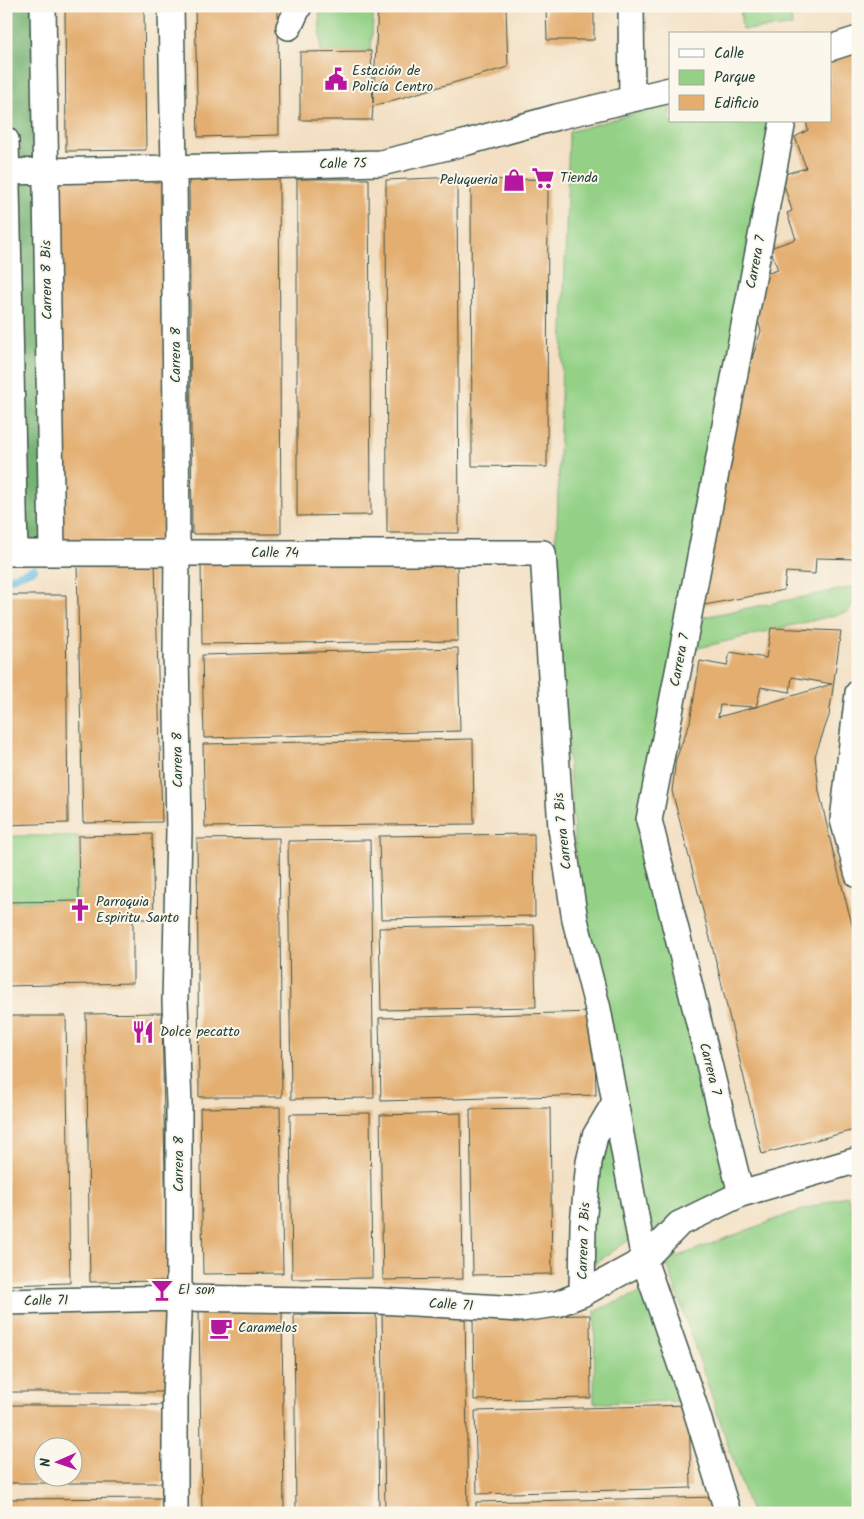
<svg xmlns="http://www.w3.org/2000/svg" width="864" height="1519" font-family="Kalam,sans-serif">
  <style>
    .built { fill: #e3d7b7 }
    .green { fill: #94d187; stroke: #5a875e }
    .forest { fill: #77b374; stroke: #4b7854 }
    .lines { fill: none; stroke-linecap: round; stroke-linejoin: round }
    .stream { stroke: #64bbe1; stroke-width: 8 }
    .building { fill: #e3ae70; fill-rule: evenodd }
    .street-casing { stroke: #3f554a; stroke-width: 28 }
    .street { stroke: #fff; stroke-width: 25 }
    .labels { text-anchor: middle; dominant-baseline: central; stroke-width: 4; stroke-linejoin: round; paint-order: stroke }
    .poi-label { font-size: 14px; fill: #1f3d34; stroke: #fbf7ec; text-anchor: start }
    .street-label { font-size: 14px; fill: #1f3d34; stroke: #fbf7ec }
  </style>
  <rect width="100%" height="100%" fill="#fbf7ec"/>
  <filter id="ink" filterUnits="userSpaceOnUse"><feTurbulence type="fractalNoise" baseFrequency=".02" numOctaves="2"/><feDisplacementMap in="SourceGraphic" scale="10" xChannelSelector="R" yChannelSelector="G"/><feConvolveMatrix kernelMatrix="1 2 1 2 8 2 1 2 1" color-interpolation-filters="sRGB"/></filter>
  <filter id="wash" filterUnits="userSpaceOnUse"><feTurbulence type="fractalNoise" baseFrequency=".0096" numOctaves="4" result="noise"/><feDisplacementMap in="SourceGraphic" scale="20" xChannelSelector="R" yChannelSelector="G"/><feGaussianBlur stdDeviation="1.12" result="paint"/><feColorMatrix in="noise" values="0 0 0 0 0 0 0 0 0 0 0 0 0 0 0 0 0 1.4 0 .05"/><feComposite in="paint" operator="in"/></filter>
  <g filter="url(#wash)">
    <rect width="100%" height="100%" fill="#f3e0c4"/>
    <path class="built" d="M858,1192v40l-11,-37z"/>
    <path class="green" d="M319,6h55l-3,45 -50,1z
      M740,6h51l1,20 -50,4z
      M670,103v18h108l-133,700 87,365 -86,49 -69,-362 -24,-316 4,-30 12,-395z
      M858,586v6l-10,20 -158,38 8,-32z
      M6,836h72l1,65 -73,1z
      M613,1114l22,122 -48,33 -1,-45z
      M847,1195l11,37v281h-107l-85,-252 121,-46z
      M653,1287l40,114 -99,2 1,-92z"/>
    <path class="forest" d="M6,6h37l9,547h-37l-9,-413z"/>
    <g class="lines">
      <path class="stream" d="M6,580l28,-11"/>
    </g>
    <g id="blocks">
      <path class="building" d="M65,6h79l2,144 -80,1z
        M195,6h83l1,129 -81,2z
        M378,6h128l2,61 -135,39 -1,14h-72v-68l71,-1 2,52z
        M546,6h48v34h-47z
        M858,45v514l-42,-1 -1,16 -29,-2 -2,18 -85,16 37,-197 25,-78 -7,-26 5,-29 19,-6 -8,-22 26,-9 -9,-26 5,-2 -11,-36 25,-7 -11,-31 13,-7 -2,-9h24v-67z
        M279,174l2,360h-89l-3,-359z
        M457,177l2,356h-72l-1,-353z
        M54,178l109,1 2,361h-103z
        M297,179h72l2,336 -74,1z
        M548,179l-1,288 -75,-1 -1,-286z
        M457,557l1,84 -256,3 -1,-83z
        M155,561l7,261 -79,1 -6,-259z
        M6,595h60l2,228 -62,2z
        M771,628l70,3 -12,85 -14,40 4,35 14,61 25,95v182l-96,25 -43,-181 -47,-182 4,-32 14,-37 10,-61 27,5 3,-14 36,6zM792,677l40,7 -73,22 -41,11 2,-12 36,2 5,-20 29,5z
        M458,648l2,83 -256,7 -2,-83z
        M473,739l1,85 -269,3 -2,-83z
        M152,834l2,85h-21v64l-127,3v-84l73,-1 -1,-65z
        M534,834l1,82 -154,3 -2,-83z
        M279,838l3,259h-83l-2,-258z
        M370,840l4,258 -83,1 -3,-258z
        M534,925l2,82 -155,3 -2,-82z
        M594,1012l2,83 -215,6 -2,-83z
        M162,1013l5,268 -77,1 -4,-268z
        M6,1016h60l4,267 -64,2z
        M280,1107l3,166 -80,1 -3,-166z
        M550,1108l2,166 -79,1 -3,-166z
        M370,1113l2,165 -80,1 -2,-165z
        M461,1113l2,166 -80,1 -3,-165z
        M6,1309l160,1v82h-160z
        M282,1309l2,204h-82l-3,-203z
        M465,1312l3,201h-83l-3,-200z
        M376,1314l3,199h-83l-2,-198z
        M590,1315l1,83 -117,2 -1,-83z
        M6,1405h156v78h-156zM42,1446h30v30h-30z
        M689,1405l2,83 -214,6 -2,-83z
        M720,1497v16h-244v-11z
        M164,1498v15h-158v-14z"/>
    </g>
  </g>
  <g filter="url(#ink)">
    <use href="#blocks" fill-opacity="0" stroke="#3f554a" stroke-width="1"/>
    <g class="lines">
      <defs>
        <path id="street" d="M43,6l9,547
          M171,6l3,163 3,384 -1,98 3,180 -4,170 4,103v212l-4,81v116
          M631,6l1,93
          M289,27l10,-21
          M830,48l28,-9
          M6,140l9,413
          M7,172l374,-9 83,-20 93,-26 113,-27
          M6,553h537l18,275 14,92 23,89 46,251 49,141 35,112
          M858,693l-15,127 15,55
          M741,1194l-92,-374 35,-179 99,-520
          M582,1294l1,-70 6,-62 6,-26 19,-32
          M6,1302l172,-4 201,3 141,8 37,-5 25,-10 62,-34 35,-36 62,-30 117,-34"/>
      </defs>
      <use href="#street" class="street-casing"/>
      <use href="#street" class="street"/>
    </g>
  </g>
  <defs>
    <symbol id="civic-bare" viewBox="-9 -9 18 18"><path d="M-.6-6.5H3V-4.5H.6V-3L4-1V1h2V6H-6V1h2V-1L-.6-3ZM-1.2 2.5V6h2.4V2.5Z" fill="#b5179e" stroke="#fbf7ec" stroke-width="2.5" paint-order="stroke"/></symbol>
    <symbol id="supermarket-bare" viewBox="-9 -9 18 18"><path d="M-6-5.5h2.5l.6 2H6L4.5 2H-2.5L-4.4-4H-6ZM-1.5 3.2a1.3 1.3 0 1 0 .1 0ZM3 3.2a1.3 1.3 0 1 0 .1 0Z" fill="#b5179e" stroke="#fbf7ec" stroke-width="2.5" paint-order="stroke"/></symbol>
    <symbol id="shop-bare" viewBox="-9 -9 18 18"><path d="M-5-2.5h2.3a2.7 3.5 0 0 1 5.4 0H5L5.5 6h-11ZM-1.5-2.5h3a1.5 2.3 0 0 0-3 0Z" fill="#b5179e" stroke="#fbf7ec" stroke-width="2.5" paint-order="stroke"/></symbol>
    <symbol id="church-bare" viewBox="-9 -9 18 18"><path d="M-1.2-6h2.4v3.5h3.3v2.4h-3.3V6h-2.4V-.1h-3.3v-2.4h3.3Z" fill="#b5179e" stroke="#fbf7ec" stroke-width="2.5" paint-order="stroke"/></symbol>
    <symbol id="restaurant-bare" viewBox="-9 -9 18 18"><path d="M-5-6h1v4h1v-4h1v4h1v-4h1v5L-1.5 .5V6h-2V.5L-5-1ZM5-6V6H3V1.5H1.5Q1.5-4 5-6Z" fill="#b5179e" stroke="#fbf7ec" stroke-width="2.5" paint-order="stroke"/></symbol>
    <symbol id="bar-bare" viewBox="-9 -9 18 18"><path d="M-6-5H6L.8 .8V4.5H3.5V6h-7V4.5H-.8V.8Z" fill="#b5179e" stroke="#fbf7ec" stroke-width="2.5" paint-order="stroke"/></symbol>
    <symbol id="cafe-bare" viewBox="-9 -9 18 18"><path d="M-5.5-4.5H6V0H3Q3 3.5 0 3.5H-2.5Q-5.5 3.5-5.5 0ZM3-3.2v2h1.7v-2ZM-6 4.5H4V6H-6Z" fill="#b5179e" stroke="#fbf7ec" stroke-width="2.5" paint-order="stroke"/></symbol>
  </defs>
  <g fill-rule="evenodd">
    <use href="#civic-bare" x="320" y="63" width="32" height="32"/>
    <use href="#supermarket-bare" x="527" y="162" width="32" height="32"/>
    <use href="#shop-bare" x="498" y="164" width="32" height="32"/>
    <use href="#church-bare" x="64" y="894" width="32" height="32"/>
    <use href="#restaurant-bare" x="127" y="1016" width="32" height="32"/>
    <use href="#bar-bare" x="146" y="1274" width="32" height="32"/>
    <use href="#cafe-bare" x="205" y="1312" width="32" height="32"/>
  </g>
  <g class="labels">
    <g class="poi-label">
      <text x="352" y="71">Estación de<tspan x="352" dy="16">Policía Centro</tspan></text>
      <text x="560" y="178">Tienda</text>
      <text x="498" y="180" text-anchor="end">Peluqueria</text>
      <text x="96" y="902">Parroquia<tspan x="96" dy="16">Espiritu Santo</tspan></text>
      <text x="160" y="1032">Dolce pecatto</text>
      <text x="178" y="1290">El son</text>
      <text x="238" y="1328">Caramelos</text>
    </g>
    <g class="street-label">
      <text transform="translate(343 164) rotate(-1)">Calle 75</text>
      <text transform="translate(756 262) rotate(-79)">Carrera 7</text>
      <text transform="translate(47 280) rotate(-91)">Carrera 8 Bis</text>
      <text transform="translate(176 355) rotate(-90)">Carrera 8</text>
      <text x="275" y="553">Calle 74</text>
      <text transform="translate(680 660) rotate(-79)">Carrera 7</text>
      <text transform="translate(178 760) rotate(-91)">Carrera 8</text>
      <text transform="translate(563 831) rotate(-96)">Carrera 7 Bis</text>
      <text transform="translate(710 1069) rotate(76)">Carrera 7</text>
      <text transform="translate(179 1164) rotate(-90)">Carrera 8</text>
      <text transform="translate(584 1241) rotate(-88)">Carrera 7 Bis</text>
      <text transform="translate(46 1301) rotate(-1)">Calle 71</text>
      <text transform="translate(451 1305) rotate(3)">Calle 71</text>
    </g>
  </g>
  <rect width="864" height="1519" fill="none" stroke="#fbf7ec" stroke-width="25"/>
  <rect x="669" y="32" width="162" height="90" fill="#fbf7ec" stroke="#a3ada2"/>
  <rect x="679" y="49" width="25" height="8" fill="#ffffff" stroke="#a3ada2"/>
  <text x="714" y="58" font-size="15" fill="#1f3d34">Calle</text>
  <rect x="679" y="70" width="25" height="15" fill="#94d187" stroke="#a3ada2"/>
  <text x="714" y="82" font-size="15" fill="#1f3d34">Parque</text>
  <rect x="679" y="95" width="25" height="15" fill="#e3ae70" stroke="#a3ada2"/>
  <text x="714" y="108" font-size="15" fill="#1f3d34">Edificio</text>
  <g transform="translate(58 1462) rotate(268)"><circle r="24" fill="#fbf7ec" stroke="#a3ada2"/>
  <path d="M0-4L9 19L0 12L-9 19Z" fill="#b5179e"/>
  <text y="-8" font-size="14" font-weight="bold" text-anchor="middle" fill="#1f3d34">N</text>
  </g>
</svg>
